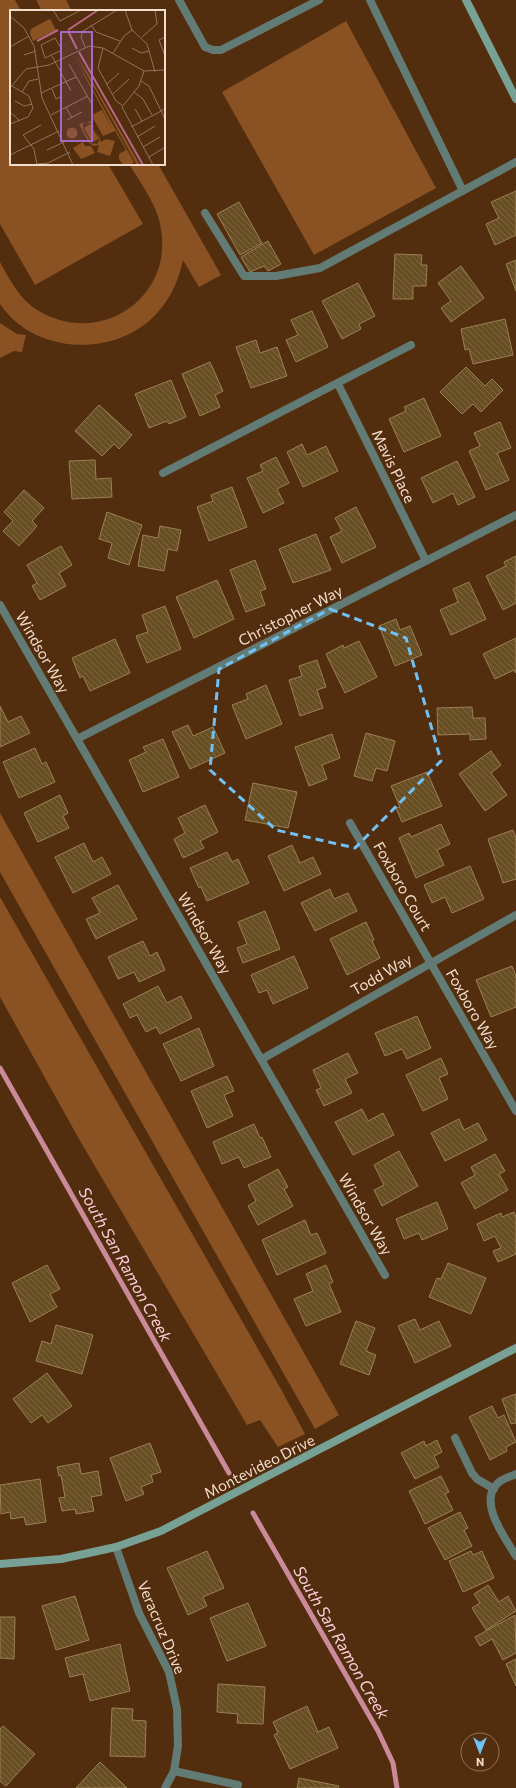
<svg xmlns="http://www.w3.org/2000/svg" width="516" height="1788" font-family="Commissioner,sans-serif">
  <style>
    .grass { fill: #8a5223 }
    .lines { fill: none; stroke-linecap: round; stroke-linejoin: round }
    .stream { stroke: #ca8a9a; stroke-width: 5 }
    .building { fill: url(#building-back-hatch); stroke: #9c8055 }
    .lane { stroke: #627b75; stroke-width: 8 }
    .street { stroke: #627b75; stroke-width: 8 }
    .secondary { stroke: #78a196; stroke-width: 8 }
    .marked { fill: none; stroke: #70c1f4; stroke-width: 3; stroke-dasharray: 8 5; stroke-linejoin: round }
    .labels { text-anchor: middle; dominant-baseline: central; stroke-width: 3; stroke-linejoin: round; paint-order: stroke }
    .street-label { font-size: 15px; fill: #f4ddcc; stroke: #522d0e }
    .water-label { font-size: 16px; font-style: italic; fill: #fbcddb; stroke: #522d0e }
    .inset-river { fill: none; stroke: #b86784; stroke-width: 2 }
    .inset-road { fill: none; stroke: #93735a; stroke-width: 1 }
    .view { fill: #a56ac4; fill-opacity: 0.15; stroke: #a56ac4; stroke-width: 2 }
    .inset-edge { fill: none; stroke: #f4ddcc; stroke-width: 2 }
  </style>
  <defs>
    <pattern id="building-back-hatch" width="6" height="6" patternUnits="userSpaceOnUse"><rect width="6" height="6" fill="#684e23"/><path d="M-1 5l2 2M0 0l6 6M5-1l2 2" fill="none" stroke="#7e6742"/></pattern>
  </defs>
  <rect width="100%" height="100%" fill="#522d0e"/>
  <path class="grass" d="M0,0h15l6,11h-10v153h97l35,60 -108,61 -35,-61z
    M36,0h30l6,11h-30z
    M346,21l90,167 -122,67 -92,-163z
    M129,164h29l63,111 -22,12 -16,-27c-4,19 -11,36 -25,52 -40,46 -123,44 -158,-8v-42c10,18 20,38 39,49 60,36 134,-12 122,-82 -3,-23 -20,-45 -32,-65z
    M0,323l17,11 9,1 -4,17 -8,-1 -14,7z
    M0,813l339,602 -24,14 -315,-557z
    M0,897l282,494 23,43 -27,13 -18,-27 -13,5 -168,-286 -79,-142z"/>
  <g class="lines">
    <path class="stream" d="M0,1068l229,405
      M253,1513l125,218 15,32 4,25"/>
  </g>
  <path class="building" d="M516,191v44l-21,10 -9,-21 13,-6 -8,-16z
    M239,202l23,41 -22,12 -23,-41z
    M268,241l13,23 -13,7 -4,-5 -14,6 -9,-15z
    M395,254l27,1 -1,10h6l-1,21h-13v13h-20z
    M516,260v31l-10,-27z
    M461,266l23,32 -33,24 -10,-14 10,-7 -13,-18z
    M358,283l17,33 -16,8 2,5 -19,10 -20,-38z
    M312,311l16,36 -32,15 -10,-22 12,-5 -7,-15z
    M505,319l8,36 -40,9 -4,-15 -4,1 -4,-21z
    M256,340l4,13 17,-6 10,29 -36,12 -15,-41z
    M210,362l13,29 -8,4 5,12 -20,9 -18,-42z
    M466,367l19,19 7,-7 11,11 -22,22 -8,-8 -11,10 -22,-22z
    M171,380l15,37 -17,7 -2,-3 -18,7 -14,-34z
    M424,398l17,38 -37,16 -15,-33 17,-8 -2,-4z
    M99,405l33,30 -13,14 -5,-5 -12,12 -27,-25z
    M500,422l11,26 -14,5 12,27 -23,10 -17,-39 11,-5 -6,-13z
    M302,444l5,11 19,-9 12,25 -35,16 -16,-35z
    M276,457l13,26 -12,6 7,14 -21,10 -16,-35 16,-7 -3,-6z
    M95,460l1,19 15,-1 1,19 -40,2 -3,-38z
    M457,461l18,36 -17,8 -5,-12 -20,10 -12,-25z
    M232,487l15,40 -38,14 -12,-34 16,-6 -2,-6z
    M24,490l20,18 -12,13 5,5 -18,20 -16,-15 10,-10 -9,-9z
    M356,507l20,40 -34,16 -12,-26 12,-6 -7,-13z
    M107,512l35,13 -13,40 -21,-7 4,-15 -13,-4z
    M160,526l21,4 -4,21 -9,-2 -4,22 -26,-5 5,-31 15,3z
    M316,534l15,36 -38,13 -14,-34z
    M61,546l11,19 -13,8 7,13 -26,14 -8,-14 5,-3 -10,-18z
    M516,556v47l-13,7 -17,-34 20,-10 -2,-4z
    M255,560l11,29 -6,2 5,14 -19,7 -16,-42z
    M217,580l17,39 -40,19 -18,-41z
    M469,582l17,37 -35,16 -11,-25 18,-8 -5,-13z
    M165,606l16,43 -34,14 -11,-27 12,-4 -6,-17z
    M396,619l4,11 10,-4 12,29 -27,11 -16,-40z
    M516,638v35l-2,-3 -19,9 -12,-25z
    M115,639l15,34 -40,18 -7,-15 -3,2 -8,-20z
    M359,641l18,36 -32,16 -19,-39 17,-9 1,3z
    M317,660l9,27 -9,3 6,18 -23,8 -11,-36 13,-4 -3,-10z
    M266,685l16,39 -36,15 -14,-34 16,-6 -2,-5z
    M0,706l8,16 13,-6 9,17 -30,14z
    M472,707l1,11h12l1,21 -16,1v-6l-32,1 -1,-27z
    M188,725l5,11 20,-9 12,26 -35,16 -18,-37z
    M366,733l29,8 -8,30 -11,-3 -4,13 -18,-5z
    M332,734l8,24 -18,7 5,14 -18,7 -14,-39z
    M163,739l16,38 -36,15 -14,-32 17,-8 -3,-5z
    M35,748l7,16 4,-2 9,20 -36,16 -16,-36z
    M491,751l10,14 -10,8 16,22 -22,16 -26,-37z
    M427,772l15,34 -40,16 -6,-14 4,-1 -9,-21z
    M253,783l44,9 -9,36 -43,-8z
    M60,795l8,18 -5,3 6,12 -31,14 -14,-29z
    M205,805l13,27 -18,9 4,7 -21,10 -9,-19 11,-6 -7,-15z
    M441,824l9,20 -13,6 7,15 -28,13 -17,-40 10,-5 2,4z
    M513,830l3,8v41l-13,4 -15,-44z
    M84,843l9,19 9,-5 9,17 -38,19 -18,-36z
    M292,845l8,18 13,-6 8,17 -37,17 -16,-35z
    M227,852l5,10 6,-3 11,24 -42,18 -6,-14 -2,1 -9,-20z
    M470,866l14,33 -32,14 -7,-16 -13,6 -8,-18z
    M118,885l19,34 -41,20 -10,-20 14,-6 -8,-15z
    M330,889l4,10 14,-6 9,18 -42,20 -14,-28z
    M265,911l15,38 -37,14 -6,-15 10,-4 -9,-22z
    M366,922l8,18 -2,1 8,17 -33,17 -17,-36z
    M143,941l7,15 7,-4 8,18 -26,12 -5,-10 -16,7 -10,-22z
    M294,956l14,32 -35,16 -6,-14 -8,3 -8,-18z
    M512,966l4,10v31l-25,10 -15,-37z
    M158,986l9,17 14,-7 11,22 -32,16 -4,-7 -10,5 -9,-17 -7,3 -7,-14z
    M417,1016l14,32 -24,11 -5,-10 -17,7 -10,-23z
    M199,1028l15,38 -33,15 -18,-37z
    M348,1053l10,20 -13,6 7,14 -28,13 -8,-16 5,-2 -8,-18z
    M441,1058l7,16 -9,4 9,21 -25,12 -17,-36z
    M227,1076l7,15 -10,4 9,21 -26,12 -16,-37z
    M362,1109l6,12 15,-8 11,22 -41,20 -18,-33z
    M459,1119l5,11 14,-7 9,17 -42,21 -14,-28z
    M254,1124l6,14 2,-1 9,20 -27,11 -5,-11 -17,7 -9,-22z
    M399,1151l19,35 -36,20 -8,-16 10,-5 -10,-20z
    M495,1154l10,17 -6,3 9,16 -33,19 -14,-26 14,-8 -4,-8z
    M278,1169l10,18 -4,2 9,17 -35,19 -10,-19 8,-5 -8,-16z
    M437,1202l11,27 -26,11 -3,-7 -15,6 -8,-20z
    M514,1212l2,5v37l-18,8 -5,-11 8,-3 -6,-12 -11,5 -7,-17 24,-11 1,4z
    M305,1220l6,15 6,-2 9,20 -49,22 -15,-35z
    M448,1263l38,15 -15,36 -42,-17 8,-19 4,1z
    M47,1265l13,24 -10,5 7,13 -27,15 -18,-39z
    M326,1265l7,17 -4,2 12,28 -35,14 -12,-27 19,-8 -7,-17z
    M415,1319l5,11 19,-9 12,25 -36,17 -17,-37z
    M356,1321l19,7 -9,23 10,4 -7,20 -29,-11z
    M56,1325l37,10 -11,39 -46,-13 6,-20 9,3z
    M47,1373l25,33 -24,17 -6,-8 -11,8 -18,-24z
    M516,1394v29l-5,1 -9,-25z
    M492,1406l6,12 6,-3 12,27 -10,5 1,4 -17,9 -21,-43z
    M437,1440l5,12 -8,4 5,11 -24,12 -14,-26 23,-12 2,5z
    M150,1443l11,29 -10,3 2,7 -12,5 3,7 -18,7 -16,-43z
    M79,1463l2,11 17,-3 4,24 -11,2 3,14 -18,3 -1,-5 -13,2 -3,-13 6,-1 -4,-22 -2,1 -2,-9z
    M441,1476l8,16 -4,2 8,16 -28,14 -16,-33z
    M40,1479l6,43 -20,3 -2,-8 -13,2 -1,-7 -9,2 -1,-29z
    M460,1512l8,16 -4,2 8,16 -27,14 -17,-32z
    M207,1551l17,37 -21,9 4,9 -19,9 -21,-47z
    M471,1551l2,4 9,-4 12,27 -31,14 -14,-31z
    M488,1585l11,17 9,-6 8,15 -30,19 -14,-22 8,-5 -6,-9z
    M75,1596l14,44 -33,10 -14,-44z
    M248,1603l18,43 -39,15 -17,-43z
    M515,1615l1,38 -13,7 -11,-21 -12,7 -5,-9z
    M0,1617h15l-1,42 -14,-1z
    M120,1644l10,47 -40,10 -7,-27 -13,3 -5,-19z
    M516,1659v27l-10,-22z
    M218,1684l47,3 -2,37 -26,-1 1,-9 -21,-2z
    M307,1706l11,26 11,-5 9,21 -48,21 -16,-34 4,-2 -5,-11z
    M112,1708l21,1 -1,11 14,1 -1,36 -35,-1z
    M3,1726l32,28 -29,32 -6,-5v-52z
    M100,1762l27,26h-51z
    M299,1778l40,8 -1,2h-41z"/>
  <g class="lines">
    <path class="lane" d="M179,0l26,47 8,3h8l98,-50
      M370,0l93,191
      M205,213l39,63h32l44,-8 196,-106
      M455,1438l17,35 5,6 17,10"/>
    <path class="street" d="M338,384l88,177
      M163,473l248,-128
      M0,605l385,670
      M77,739l439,-224
      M350,823l166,288
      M262,1059l254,-144
      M516,1474c-6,3 -15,5 -19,10 -19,19 9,55 19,72
      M116,1547l23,66 30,59 8,37 1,37 -4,25 -9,17
      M174,1771l64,14"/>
    <path class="secondary" d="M466,0l50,99
      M0,1564l61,-5 55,-12 45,-16 355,-183"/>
  </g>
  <path class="marked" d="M330,609l76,29 35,123 -86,87 -79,-18 -66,-60 9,-101z"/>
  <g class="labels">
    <g class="street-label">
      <text transform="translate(394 466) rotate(64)">Mavis Place</text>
      <text transform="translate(290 615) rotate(-27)">Christopher Way</text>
      <text transform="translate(43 652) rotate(60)">Windsor Way</text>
      <text transform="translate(403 886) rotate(60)">Foxboro Court</text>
      <text transform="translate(205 933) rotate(60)">Windsor Way</text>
      <text transform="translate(381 974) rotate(-30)">Todd Way</text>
      <text transform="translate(473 1009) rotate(60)">Foxboro Way</text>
      <text transform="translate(366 1214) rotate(60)">Windsor Way</text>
      <text transform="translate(259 1466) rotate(-27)">Montevideo Drive</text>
      <text transform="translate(162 1627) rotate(67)">Veracruz Drive</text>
    </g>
    <g class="water-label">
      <text transform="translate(126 1264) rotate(61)">South San Ramon Creek</text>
      <text transform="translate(342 1642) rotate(60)">South San Ramon Creek</text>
    </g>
  </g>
  <g transform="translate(10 10)">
    <rect width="155" height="155" fill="#522d0e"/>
    <path d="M26,8l4,6 10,-5 6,11 -23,11 -3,-7 1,-5 9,-5zM65,43l12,19 53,93h-3zM63,44l61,108 -4,3h-7l-4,-6v-5l7,-4 -11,-19 -12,5 -9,-16 -3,1 10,21 5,-3 9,2 -5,15 -13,-4 2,-7 -5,1 -5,-3 -10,-19 12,-3 3,-2 -2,-4 10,-5 12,21zM76,112l5,1 9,15 -3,6 -6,-1 -8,-14v-5zM80,114l9,15 -7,3 -8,-14zM56.5 123a5.5 5.5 0 1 1 11 0a5.5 5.5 0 1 1-11 0ZM73,132l2,4h6l4,7 -14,6 -8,-11z" fill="#8a5223" fill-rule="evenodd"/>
    <path class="inset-river" d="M58,20l30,-20M58,21l9,18M27,31l21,-11M69,42l64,113"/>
    <path class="inset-road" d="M43,0l7,11 21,-11M115,0l7,20 15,14 8,28M0,6l14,12 10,18 8,52 31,67M81,15l5,7 24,9M132,27l15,-13 -2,-14M155,27l-6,3 6,16M45,28l7,12 -17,8 -4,-13zM0,37l19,-11M75,37l-4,-10 2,-6 34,-21M93,38l-5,20 18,33 6,4M122,38l9,5 8,-2M103,43l11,-17 8,-6M14,45l12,-4M42,46l19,35M59,54l24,42M134,61l-5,15 -17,21 31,58M131,71l8,5 16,33M97,74l12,-11M0,78l16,-19 23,-4 40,-19 14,2 41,23 21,-1M42,79l4,10 4,-2M12,82l7,-11 9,-2M124,82l9,7 9,16M31,83l35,-16M103,84l16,-15M5,91l9,5 8,-2M56,97l6,11M125,99l7,12M0,102l10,9M41,105l37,-19M57,110l15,-8M0,114l18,-7 5,-9 -4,-12 -17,-10M121,117l34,-18M127,127l18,-11M133,137l17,-10M37,140l17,-8M0,145l49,-24M139,147l15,-9M27,154l11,-1 22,-11M27,155l-3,-16 -11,-14 18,-10"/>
    <path class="view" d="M51,22h31v109h-31z"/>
    <rect width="155" height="155" class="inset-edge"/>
  </g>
  <g transform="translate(480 1752) rotate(180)"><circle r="19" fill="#522d0e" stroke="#93735a"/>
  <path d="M0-3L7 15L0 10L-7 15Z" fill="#70c1f4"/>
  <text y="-6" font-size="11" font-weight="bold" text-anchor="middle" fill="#f4ddcc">N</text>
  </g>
</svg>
